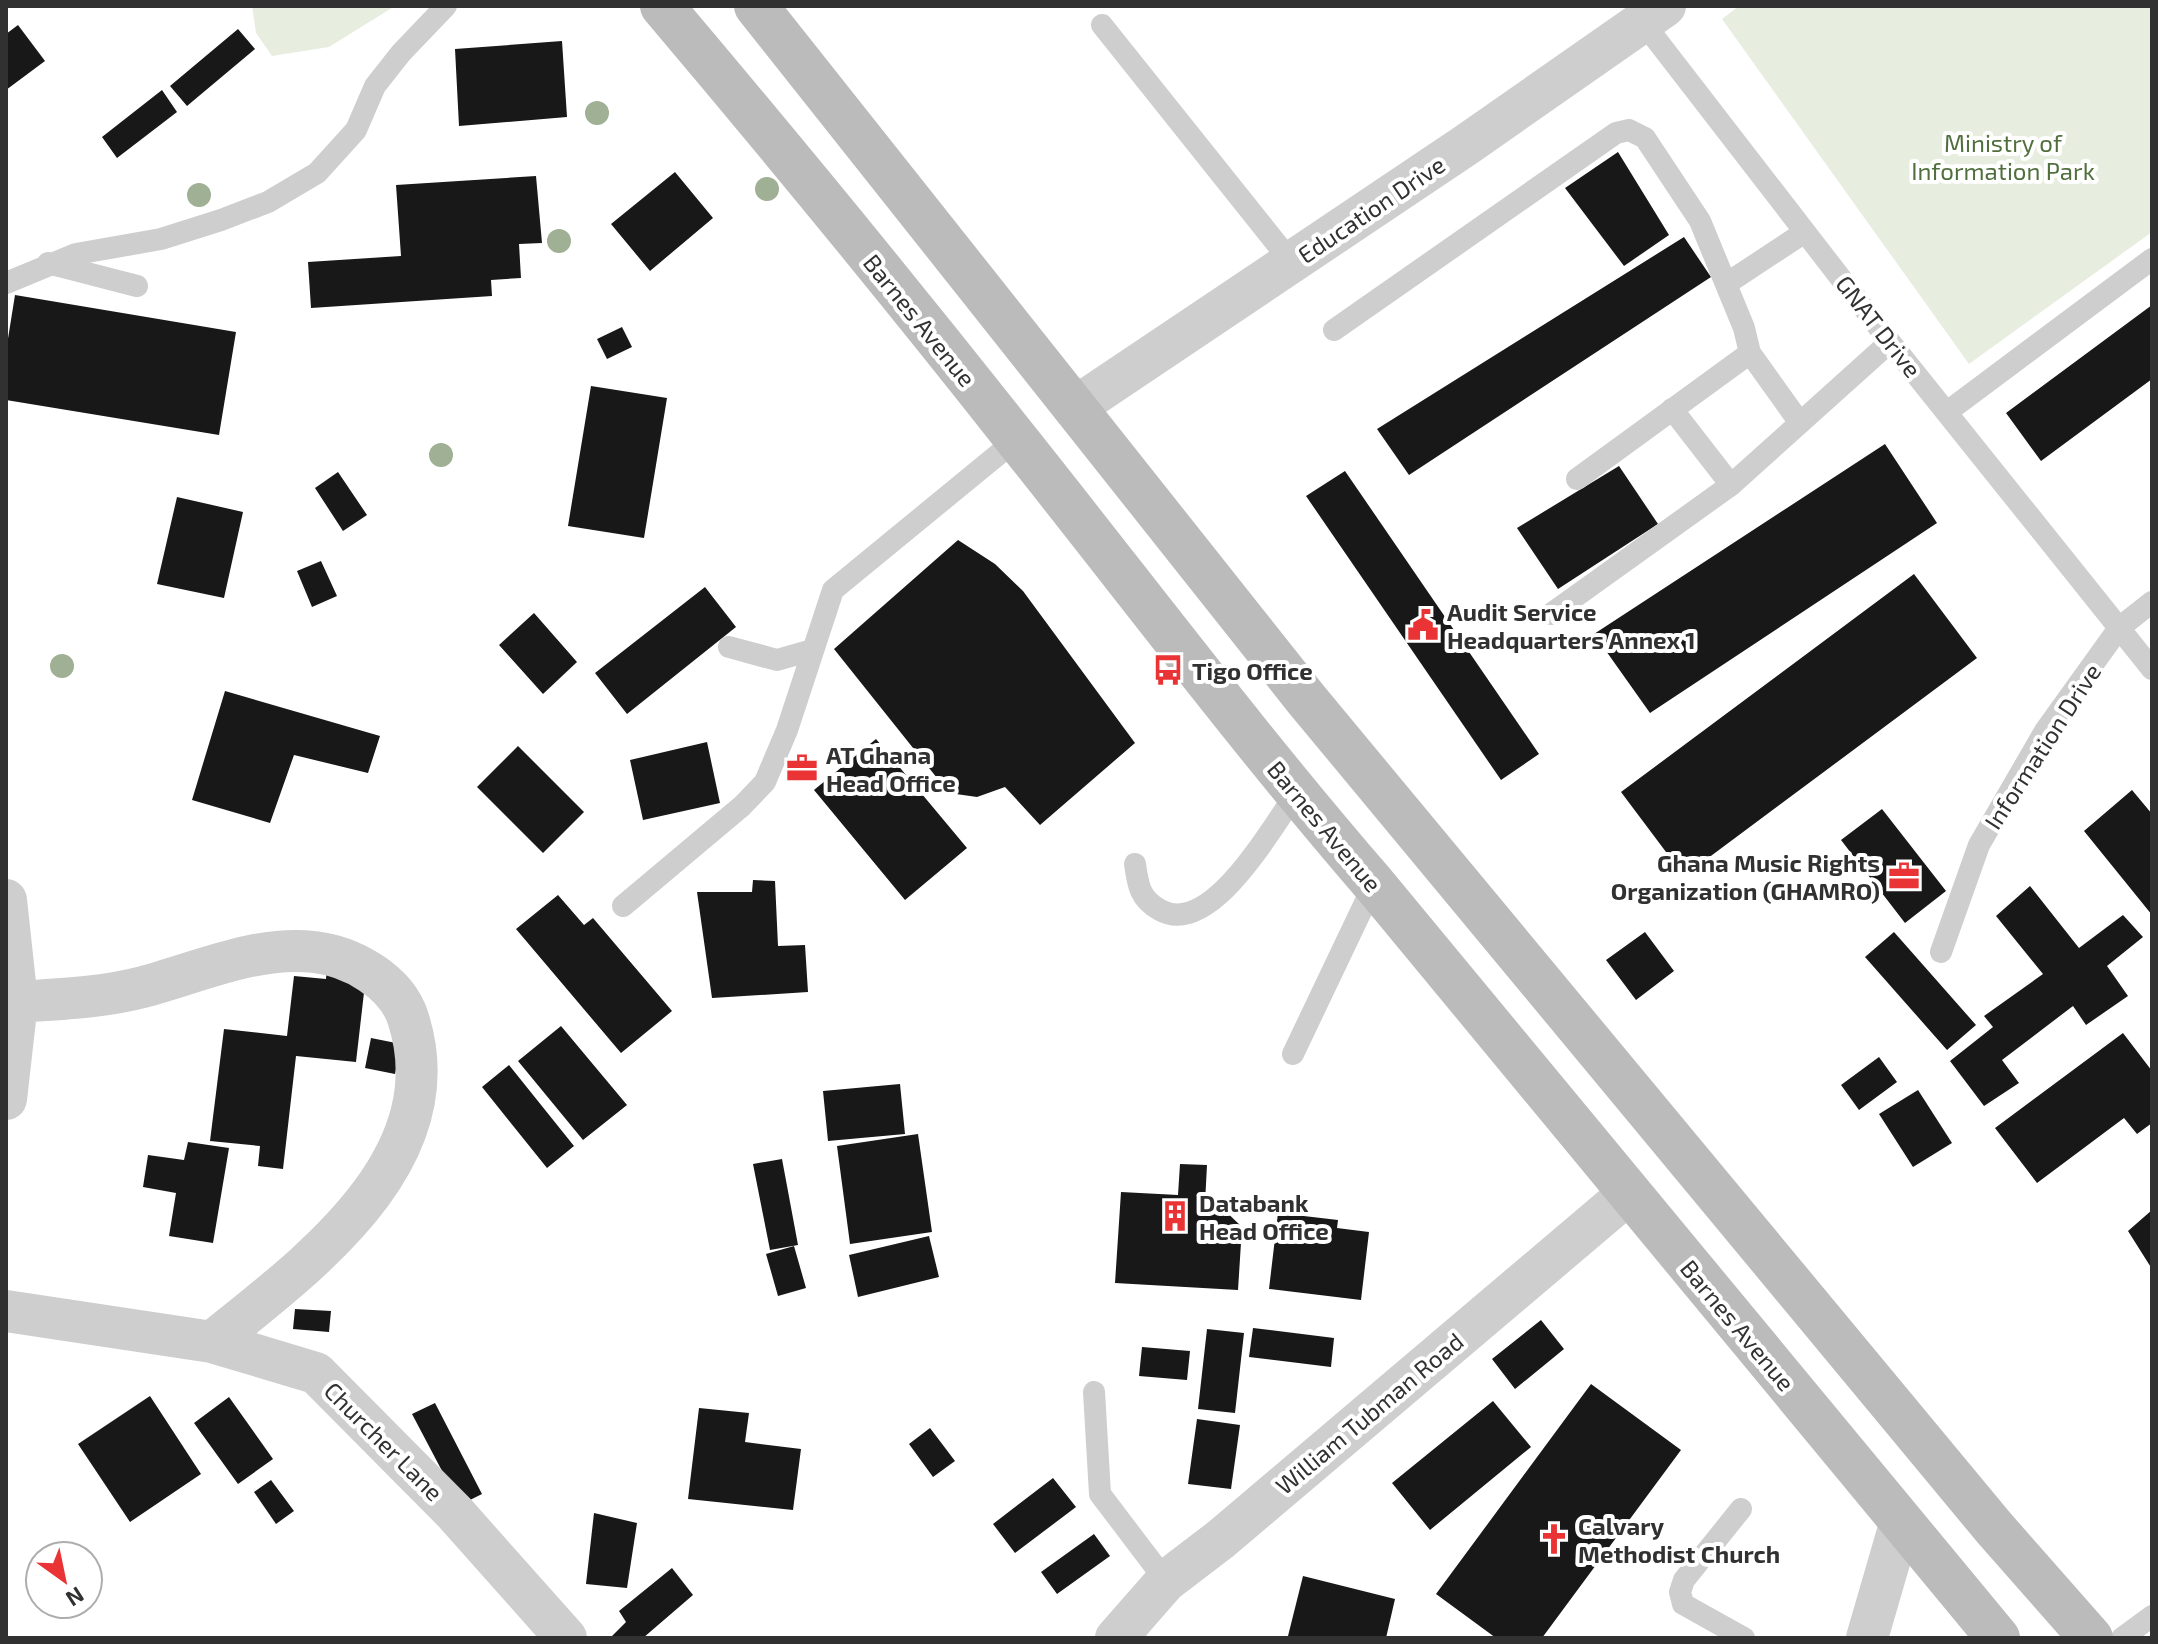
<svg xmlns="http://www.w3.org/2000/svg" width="2158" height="1644" font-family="'Exo 2',sans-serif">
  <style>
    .green { fill: #e7eee0 }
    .building { fill: #181818 }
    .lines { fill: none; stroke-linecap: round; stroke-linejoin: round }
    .lane { stroke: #cecece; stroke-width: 22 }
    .street { stroke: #cecece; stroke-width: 42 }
    .secondary { stroke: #bbb; stroke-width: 44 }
    .tree { fill: #9fb094 }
    .labels { text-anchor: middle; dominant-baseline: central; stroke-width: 8; stroke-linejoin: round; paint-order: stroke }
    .park-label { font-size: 24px; fill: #516f3d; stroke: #fff }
    .street-label { font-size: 24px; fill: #313131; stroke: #fff }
    .poi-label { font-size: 24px; font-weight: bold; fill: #313131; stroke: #fff; text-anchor: start }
  </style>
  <rect width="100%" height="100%" fill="#fff"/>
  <path class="green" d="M252,6h143l-66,41 -57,9 -16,-23z
    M1739,6h413v226l-183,132 -247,-345z"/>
  <path class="building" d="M18,25l27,36 -39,29v-56z
    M238,29l17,20 -68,57 -17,-20z
    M562,41l5,76 -108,9 -4,-77z
    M162,90l15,22 -60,46 -15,-21z
    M1618,152l51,83 -45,31 -59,-78z
    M675,172l38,46 -63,53 -39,-47z
    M536,176l6,67 -23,1 2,34 -30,2 1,16 -181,12 -3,-46 93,-6 -5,-71z
    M1684,237l27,40 -302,198 -32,-46z
    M15,295l221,37 -17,103 -213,-35v-49z
    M2152,305v74l-111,82 -35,-48z
    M622,327l10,20 -25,12 -10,-20z
    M591,386l76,12 -23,140 -76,-12z
    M1885,444l52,79 -287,190 -56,-79z
    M1619,466l39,58 -100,65 -41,-61z
    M1345,471l194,283 -38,26 -195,-284z
    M338,472l29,43 -24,16 -28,-43z
    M177,497l66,15 -19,86 -67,-14z
    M958,540l37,24 28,27 112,152 -95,82 -35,-38 -28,10 -28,-4 -115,-144z
    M321,561l16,35 -25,11 -15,-36z
    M1914,574l63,84 -293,218 -63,-84z
    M705,587l31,40 -109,87 -32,-41z
    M534,613l43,49 -34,32 -44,-49z
    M225,691l155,45 -12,37 -74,-18 -24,68 -78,-23z
    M876,739l91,109 -62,52 -91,-110z
    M707,742l13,61 -77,17 -13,-60z
    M518,746l66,66 -41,41 -66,-66z
    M2132,790l20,24v101l-68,-84z
    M1882,809l64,82 -41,32 -64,-83z
    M753,880l22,1 3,65 27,-1 3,47 -96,6 -15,-106h55z
    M2030,886l49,62 44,-33 20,22 -36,29 21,30 -42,29 -13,-19 -71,54 17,23 -35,23 -34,-45 43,-34 -9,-11 59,-42 -47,-58z
    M558,895l26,30 9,-7 79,93 -51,42 -105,-124z
    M1645,932l29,39 -38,29 -30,-40z
    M1894,932l82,93 -29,25 -82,-93z
    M327,967l38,17 -9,78 -60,-6 -13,113 -25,-3 2,-20 -50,-5 14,-112 63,7 7,-60 32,3z
    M561,1026l66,79 -44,35 -65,-79z
    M2123,1033l29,38v52l-15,11 -13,-16 -87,65 -42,-55z
    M371,1038l30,6 -6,30 -30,-6z
    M1879,1057l18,25 -38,28 -18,-25z
    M509,1065l65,81 -27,22 -65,-81z
    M900,1084l5,50 -77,7 -5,-50z
    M1918,1090l34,53 -39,24 -34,-53z
    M918,1134l14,98 -82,12 -13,-98z
    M188,1142l41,6 -16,95 -44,-7 7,-43 -33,-6 5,-32 36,5z
    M782,1159l16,86 -28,5 -17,-86z
    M1180,1164l27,1 -2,38 13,1 24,23 -4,63 -123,-7 6,-91 57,3z
    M2152,1210v59l-24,-38z
    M1278,1213l60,7 -1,8 32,4 -8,68 -92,-11z
    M929,1236l10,41 -81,20 -9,-42z
    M794,1246l12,42 -28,8 -12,-42z
    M295,1309l36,2 -2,21 -36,-3z
    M1541,1320l23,29 -49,40 -23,-30z
    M1253,1328l81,10 -3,29 -82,-10z
    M1207,1329l37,4 -9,80 -37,-4z
    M1142,1347l48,4 -3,29 -48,-4z
    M1591,1384l90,66 -139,188h-46l-60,-44z
    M150,1396l51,78 -71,48 -52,-78z
    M229,1397l44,62 -35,25 -44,-61z
    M1493,1401l38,46 -101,83 -38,-47z
    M435,1403l47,91 -22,11 -48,-91z
    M699,1408l50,5 -4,29 56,7 -8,61 -105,-11z
    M1197,1419l43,6 -9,64 -43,-5z
    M930,1428l25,33 -22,16 -24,-33z
    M1053,1478l23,29 -61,46 -22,-29z
    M271,1480l23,31 -18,13 -22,-32z
    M594,1513l43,10 -10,65 -41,-4z
    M1094,1534l16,22 -53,38 -16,-22z
    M672,1568l21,27 -50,43h-29l-2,-2 14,-14 -7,-11z
    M1303,1576l92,23 -9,39 -98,-2z"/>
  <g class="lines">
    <path class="lane" d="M1642,21l248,321 262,327
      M1102,25l190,238
      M48,263l89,23
      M6,283l70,-29 85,-15 60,-19 47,-18 49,-29 39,-43 19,-44 26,-33 45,-47
      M1726,284l79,-52
      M1334,330l282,-197 13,-3 16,8 55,83 44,107 6,25 50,70
      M1672,409l59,76
      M1947,412l205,-153
      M1577,479l173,-126
      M1551,614l180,-129 159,-143
      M729,647l48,13 35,-10
      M1135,864c3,22 5,35 25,46 51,28 110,-81 136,-116
      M623,906l119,-100 23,-24 22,-52 46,-140 184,-151
      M1941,952l38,-107 66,-114 74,-103 33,-26
      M1293,1054l81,-170
      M1094,1392l6,102 66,87
      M1741,1509l-57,71 -4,12 3,12 61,34
      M2122,1638l30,-22"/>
    <path class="street" d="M1074,408l392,-263 199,-139
      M6,900l11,102 -11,97
      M17,1002c42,-3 84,-4 126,-15 53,-14 114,-42 171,-35 37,4 82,29 94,66 46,142 -101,247 -196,324
      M6,1311l206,31 104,31 138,139 112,126
      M1116,1638l50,-57 55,-42 407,-345
      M1867,1638l34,-117"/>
    <path class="secondary" d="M662,6c121,143 240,288 356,435 118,148 232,300 356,443l624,754
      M756,6l550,693 689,830 96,109"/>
  </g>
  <g class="tree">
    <circle cx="597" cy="113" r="12"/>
    <circle cx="767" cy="189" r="12"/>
    <circle cx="199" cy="195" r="12"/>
    <circle cx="559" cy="241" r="12"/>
    <circle cx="441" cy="455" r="12"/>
    <circle cx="62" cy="666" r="12"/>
  </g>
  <defs>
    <symbol id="civic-bare" viewBox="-9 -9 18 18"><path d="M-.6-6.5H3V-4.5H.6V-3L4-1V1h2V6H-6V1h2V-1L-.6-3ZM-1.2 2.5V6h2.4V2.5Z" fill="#e93334" stroke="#fff" stroke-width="2.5" paint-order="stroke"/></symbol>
    <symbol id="bus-bare" viewBox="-9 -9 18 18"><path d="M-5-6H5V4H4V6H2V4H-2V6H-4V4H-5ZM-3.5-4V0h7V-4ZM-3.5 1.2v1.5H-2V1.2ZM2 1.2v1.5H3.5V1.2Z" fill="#e93334" stroke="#fff" stroke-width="2.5" paint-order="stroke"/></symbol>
    <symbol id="office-bare" viewBox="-9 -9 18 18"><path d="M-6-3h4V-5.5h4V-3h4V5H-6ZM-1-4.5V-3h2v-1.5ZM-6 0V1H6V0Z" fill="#e93334" stroke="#fff" stroke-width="2.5" paint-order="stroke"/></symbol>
    <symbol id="building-bare" viewBox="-9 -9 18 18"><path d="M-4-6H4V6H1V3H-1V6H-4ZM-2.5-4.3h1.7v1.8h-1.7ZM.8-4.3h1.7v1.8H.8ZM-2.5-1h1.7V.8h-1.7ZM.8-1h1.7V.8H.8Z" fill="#e93334" stroke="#fff" stroke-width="2.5" paint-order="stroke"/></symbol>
    <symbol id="church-bare" viewBox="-9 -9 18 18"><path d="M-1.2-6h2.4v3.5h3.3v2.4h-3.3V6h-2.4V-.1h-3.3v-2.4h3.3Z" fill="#e93334" stroke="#fff" stroke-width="2.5" paint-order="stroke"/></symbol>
  </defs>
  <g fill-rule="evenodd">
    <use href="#civic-bare" x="1401" y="603" width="44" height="44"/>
    <use href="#bus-bare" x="1146" y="648" width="44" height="44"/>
    <use href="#office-bare" x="780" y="746" width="44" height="44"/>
    <use href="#office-bare" x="1882" y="854" width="44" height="44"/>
    <use href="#building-bare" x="1153" y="1194" width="44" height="44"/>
    <use href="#church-bare" x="1532" y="1517" width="44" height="44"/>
  </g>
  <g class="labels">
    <g class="park-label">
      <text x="2003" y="142">Ministry of<tspan x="2003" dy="28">Information Park</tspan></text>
    </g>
    <g class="street-label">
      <text transform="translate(1371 209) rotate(-34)">Education Drive</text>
      <text transform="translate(920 320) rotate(51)">Barnes Avenue</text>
      <text transform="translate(1879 326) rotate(52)">GNAT Drive</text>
      <text transform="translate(2042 746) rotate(-57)">Information Drive</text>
      <text transform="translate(1325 826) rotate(50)">Barnes Avenue</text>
      <text transform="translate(1738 1325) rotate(50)">Barnes Avenue</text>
      <text transform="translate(1369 1413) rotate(-40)">William Tubman Road</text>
      <text transform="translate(384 1441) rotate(45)">Churcher Lane</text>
    </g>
    <g class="poi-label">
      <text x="1447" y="611">Audit Service<tspan x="1447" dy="28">Headquarters Annex 1</tspan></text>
      <text x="1192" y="670">Tigo Office</text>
      <text x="826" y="754">AT Ghana<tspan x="826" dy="28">Head Office</tspan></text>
      <text x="1880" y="862" text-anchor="end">Ghana Music Rights<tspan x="1880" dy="28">Organization (GHAMRO)</tspan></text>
      <text x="1199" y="1202">Databank<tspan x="1199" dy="28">Head Office</tspan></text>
      <text x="1578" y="1525">Calvary<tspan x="1578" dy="28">Methodist Church</tspan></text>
    </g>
  </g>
  <rect width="2158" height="1644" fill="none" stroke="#313131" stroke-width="16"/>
  <g transform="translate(64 1580) rotate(147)"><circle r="38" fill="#ffffff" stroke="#adadad" stroke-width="2"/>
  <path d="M0-6L14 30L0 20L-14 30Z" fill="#e93334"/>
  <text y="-12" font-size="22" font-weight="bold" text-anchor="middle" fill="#313131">N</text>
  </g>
</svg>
